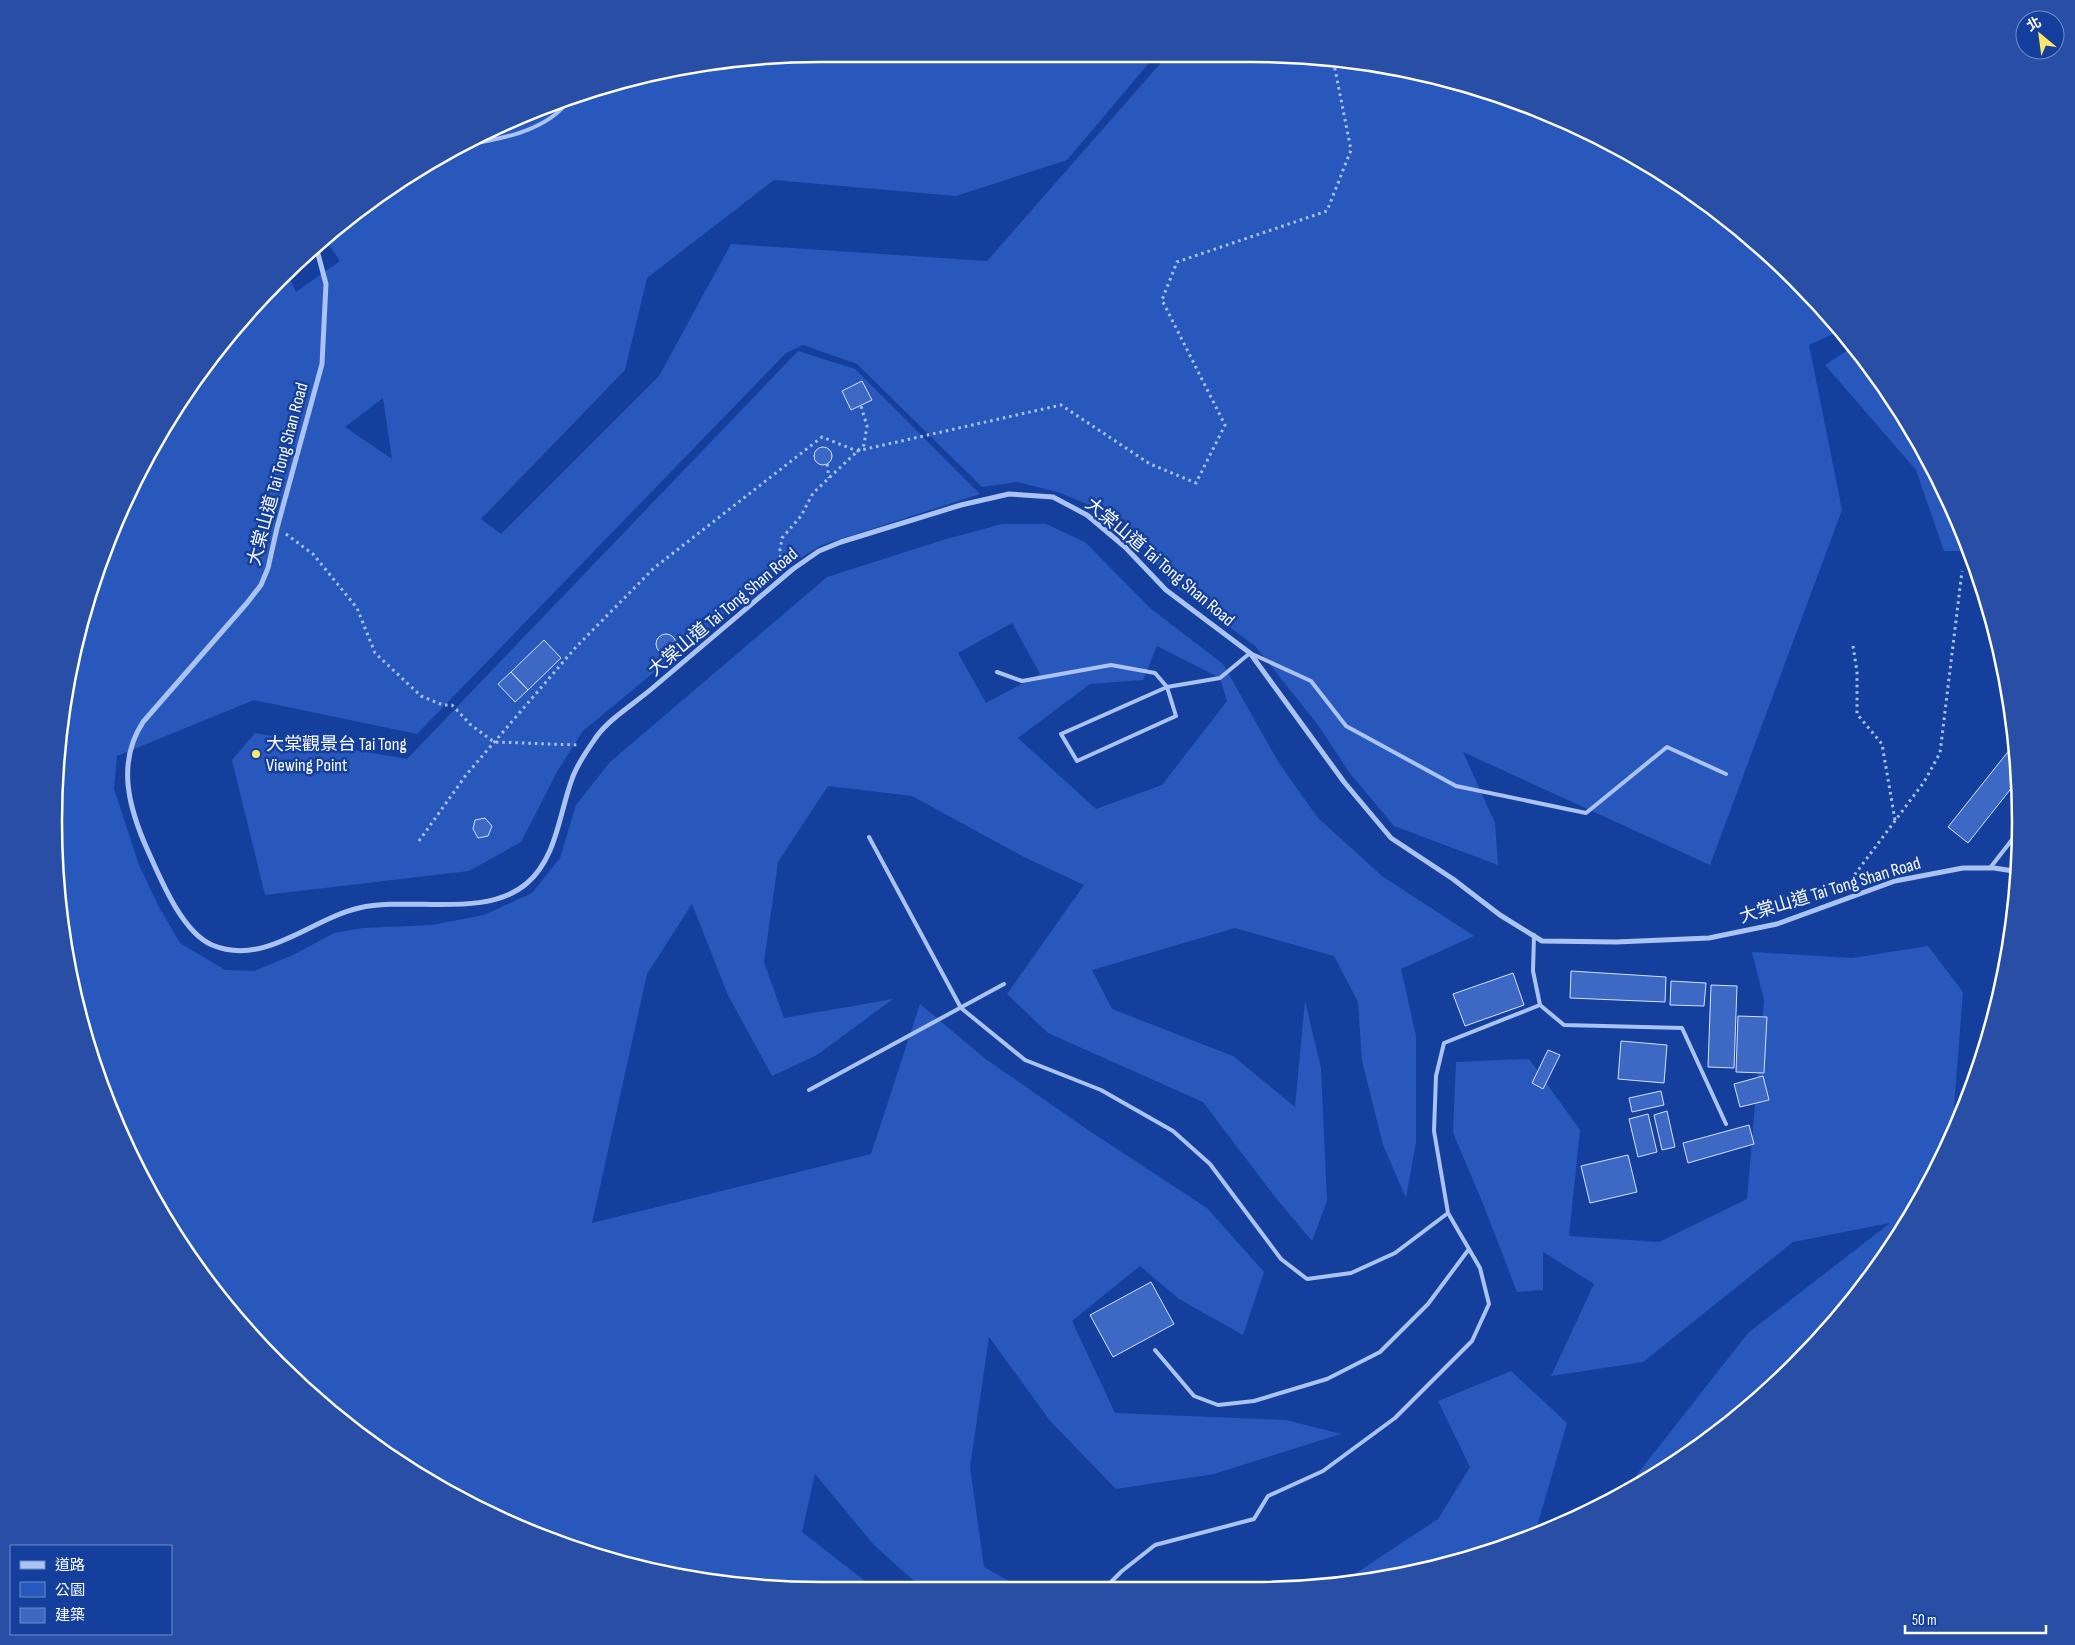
<svg xmlns="http://www.w3.org/2000/svg" width="2075" height="1645" font-family="'Sofia Sans Condensed','Noto Sans TC',sans-serif">
  <style>
    .green { fill: #2858bb; fill-rule: evenodd }
    .building { fill: #3d69c4; stroke: #d4e1fd }
    .lines { fill: none; stroke-linecap: round; stroke-linejoin: round }
    .path { stroke: #abc3f3; stroke-width: 3; stroke-dasharray: 2.5 4; stroke-linecap: butt }
    .lane { stroke: #abc3f3; stroke-width: 4 }
    .street { stroke: #abc3f3; stroke-width: 5 }
    .poi-dot { fill: #ffe76e; stroke: #153f9d; stroke-width: 2 }
    .labels { text-anchor: middle; dominant-baseline: central; stroke-width: 5; stroke-linejoin: round; paint-order: stroke }
    .street-label { font-size: 18px; fill: #fff; stroke: #153f9d }
    .poi-label { font-size: 18px; fill: #fff; stroke: #153f9d; text-anchor: start }
    .rim { fill: none; stroke: #fff; stroke-width: 2.5 }
  </style>
  <rect width="100%" height="100%" fill="#153f9d"/>
  <path class="green" d="M1302,55l100,13 98,27 137,62 122,87 81,87 -31,14 33,165 -132,355 -247,-113 32,71 3,42 -104,-39 -45,-54 -31,-47 -63,-79 -86,-64 -44,-62 -67,-28 -41,-10 -35,5 -125,-123 -54,-19 -17,8 -369,381 -163,-34 -137,56 -3,33 25,76 20,42 21,36 45,27 29,1 39,-16 41,-22 29,-5 69,-3 52,-10 48,-22 28,-35 16,-53 34,-43 217,-185 116,-37 59,-16h44l39,18 65,66 73,56 56,99 39,55 64,58 92,60 -73,33 15,67v106l-10,56 -23,-53 -21,-84 -4,-59 -24,-46 -99,-28 -143,42 20,39 121,47 62,51 10,-106 16,67 6,133 -15,40 -37,-44 -72,-95 -155,-69 -41,-39 77,-109 -60,-28 -112,-61 -84,-10 -50,76 -14,100 20,56 109,-19 -76,56 -45,21 -44,-81 -36,-91 -45,70 -55,249 279,-69 49,-150 67,56 101,70 119,78 57,64 -21,63 -64,-36 -39,-33 -68,55 43,92 171,7 55,14 -127,40 -98,15 -65,-67 -62,-85 -19,130 14,100 43,24h-102l-51,-46 -59,-71 -13,58 76,59h-56l-149,-14 -145,-44 -133,-71 -80,-62 -70,-70 -88,-123 -45,-91 -32,-95 -20,-98 -6,-101 6,-100 20,-99 32,-95 45,-90 56,-84 66,-75 8,-7 9,20 44,-31 -15,-22 30,-27 83,-55 91,-45 95,-32 98,-20 432,-3 -87,103 -111,36 -182,-16 -127,98 -22,92 -144,149 20,15 158,-158 72,-132 256,17 179,-204zM383,398l9,61 -47,-32zM1012,623l28,51 -54,29 -28,-50zM1157,646l63,32 7,23 -65,84 -66,24 -78,-71 72,-54 53,-4z
    M1854,346l64,92 52,113h-26l-28,-81 -91,-105z
    M798,351l57,18 125,125 -158,51 -53,32 -186,154 -25,39 -37,72 -52,29 -204,24 -33,-135 23,-27 152,26z
    M1928,946l35,46 -9,115 6,8 -18,48 -80,128 -103,110 -130,91 -1,-6 120,-153 142,-110 -97,19 -150,120 -92,14 43,-92 -51,-32v38l-26,2 -33,-86 -31,-73 3,-71 73,-3 51,71 -11,106 90,6 88,-43 17,-199 -12,-48 100,6z
    M1511,1371l56,52 -33,114 -82,28 -111,18 97,-64 32,-52 -32,-66z"/>
  <path class="building" d="M862,381l10,19 -21,10 -9,-19z
    M814 456a9 9 0 1 1 18 0a9 9 0 1 1-18 0Z
    M656 644a10 10 0 1 1 20 0a10 10 0 1 1-20 0Z
    M544,640l17,18 -33,32 -17,-18z
    M511,672l17,18 -13,12 -17,-18z
    M2011,748l5,4 1,29 -49,62 -20,-16z
    M485,818l7,8 -4,10 -10,2 -5,-9 2,-9z
    M1571,971l95,6 -1,25 -95,-4z
    M1513,973l11,32 -59,21 -12,-32z
    M1671,981l35,2 -2,23 -34,-1z
    M1711,985l26,1 -3,82 -26,-1z
    M1738,1016l29,1 -3,56 -28,-1z
    M1621,1041l46,4 -3,38 -46,-4z
    M1548,1050l12,5 -17,34 -11,-6z
    M1763,1076l6,24 -29,7 -6,-23z
    M1661,1091l3,14 -32,7 -3,-14z
    M1667,1111l8,36 -13,3 -8,-35z
    M1648,1114l9,38 -19,5 -9,-38z
    M1749,1125l5,19 -66,19 -5,-20z
    M1628,1155l9,37 -47,11 -9,-37z
    M1151,1282l23,42 -61,33 -23,-42z"/>
  <g class="lines">
    <path class="path" d="M857,451l204,-46 89,59 46,19 29,-58 -63,-125 15,-38 150,-51 24,-61 -18,-91
      M827,464l2,14
      M286,534l27,20 44,54 18,45 46,43 22,9h9l19,20 23,17 84,3
      M781,564l-1,-14 2,-12 19,-22 12,-23 51,-48 3,-19 -6,-20
      M1853,646l4,26v42l25,30 13,76
      M419,841l47,-66 110,-128 78,-79 168,-131 35,14
      M1847,885l77,-103 16,-29 22,-182"/>
    <path class="lane" d="M459,146c37,-6 90,-14 111,-48
      M997,672l25,9 89,-16 44,8 12,14 9,29 -99,45 -16,-27 106,-47 53,-9 30,-25 61,28 35,45 110,60 130,27 81,-66 59,27
      M869,837l92,171 64,52 76,30 72,41 37,33 71,95 26,20 44,-6 44,-20 53,-40
      M1990,868l28,-36
      M1540,1005l24,20 118,3 44,96
      M809,1090l195,-106
      M1155,1350l39,46 24,9 36,-4 73,-22 53,-27 48,-48 41,-55
      M1103,1590l19,-19 33,-26 99,-26 14,-23 55,-25 72,-53 77,-77 17,-37 -9,-36 -32,-55 -14,-82 2,-55 8,-33 96,-38 -7,-34 1,-36"/>
    <path class="street" d="M314,248l4,6 8,30 -4,80 -45,164 -9,40 -7,17 -14,18 -104,119c-27,41 -14,87 5,129 13,29 34,81 64,94 53,22 98,-26 147,-37 51,-12 125,11 167,-24 31,-26 33,-70 46,-105 5,-15 16,-30 25,-43 13,-18 41,-35 58,-50 46,-39 92,-78 138,-117l26,-18 22,-9 120,-37 48,-11 44,3 34,18 38,32 41,43 84,63 94,129 47,56 62,41 47,36 42,26 74,1 93,-4 68,-14 118,-43 68,-13h31l26,4"/>
  </g>
  <circle class="poi-dot" cx="256" cy="754" r="5"/>
  <g class="labels">
    <g class="street-label">
      <text transform="translate(278 474) rotate(-75)">大棠山道 Tai Tong Shan Road</text>
      <text transform="translate(1160 562) rotate(40)">大棠山道 Tai Tong Shan Road</text>
      <text transform="translate(723 612) rotate(-40)">大棠山道 Tai Tong Shan Road</text>
      <text transform="translate(1830 890) rotate(-17)">大棠山道 Tai Tong Shan Road</text>
    </g>
    <g class="poi-label">
      <text x="266" y="744">大棠觀景台 Tai Tong<tspan x="266" dy="21">Viewing Point</tspan></text>
    </g>
  </g>
  <path d="M0 0H2075V1645H0ZM822 62H1252A760 760 0 0 1 2012 822V822A760 760 0 0 1 1252 1582H822A760 760 0 0 1 62 822V822A760 760 0 0 1 822 62Z" fill="#284ea5" fill-rule="evenodd"/>
  <path class="rim" d="M822 62H1252A760 760 0 0 1 2012 822V822A760 760 0 0 1 1252 1582H822A760 760 0 0 1 62 822V822A760 760 0 0 1 822 62Z"/>
  <rect x="10" y="1545" width="162" height="90" fill="#153f9d" stroke="#738cc4"/>
  <rect x="20" y="1561" width="25" height="8" fill="#abc3f3" stroke="#738cc4"/>
  <text x="55" y="1570" font-size="15" fill="#ffffff">道路</text>
  <rect x="20" y="1582" width="25" height="15" fill="#2858bb" stroke="#738cc4"/>
  <text x="55" y="1595" font-size="15" fill="#ffffff">公園</text>
  <rect x="20" y="1608" width="25" height="15" fill="#3d69c4" stroke="#738cc4"/>
  <text x="55" y="1620" font-size="15" fill="#ffffff">建築</text>
  <g transform="translate(2040 35) rotate(331)"><circle r="24" fill="#153f9d" stroke="#738cc4"/>
  <path d="M0-4L9 19L0 12L-9 19Z" fill="#ffe76e"/>
  <text y="-8" font-size="14" font-weight="bold" text-anchor="middle" fill="#ffffff">北</text>
  </g>
  <path d="M1905 1625v8h141v-8" fill="none" stroke="#ffffff" stroke-width="2.5"/>
  <text x="1912" y="1625" font-size="15" fill="#ffffff" stroke="#153f9d" stroke-width="4" paint-order="stroke">50 m</text>
</svg>
